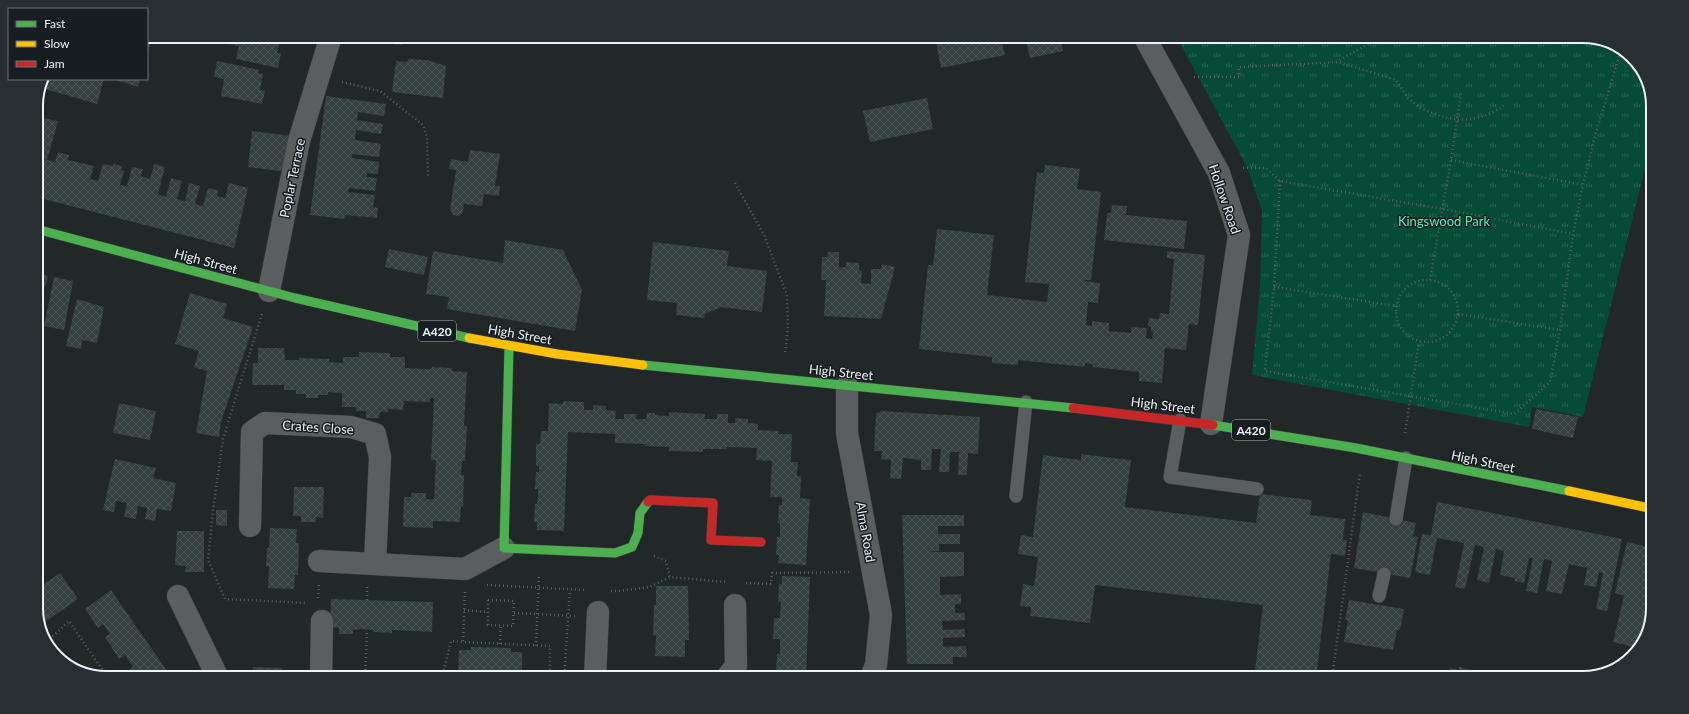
<svg xmlns="http://www.w3.org/2000/svg" width="1689" height="714" font-family="Lato,sans-serif">
  <style>
    .park { fill: url(#park-tufts) }
    .building { fill: url(#building-cross-hatch) }
    .lines { fill: none; stroke-linecap: round; stroke-linejoin: round }
    .lane-casing { stroke: #3d4142; stroke-width: 14 }
    .street-casing { stroke: #3d4142; stroke-width: 23 }
    .fast-casing { stroke: #3d4142; stroke-width: 10 }
    .slow-casing { stroke: #3d4142; stroke-width: 10 }
    .jam-casing { stroke: #3d4142; stroke-width: 10 }
    .path { stroke: #5c5f60; stroke-width: 2.5; stroke-dasharray: 1 3; stroke-linecap: butt }
    .lane { stroke: #5a5e5f; stroke-width: 13 }
    .street { stroke: #5a5e5f; stroke-width: 22 }
    .fast { stroke: #4caf50; stroke-width: 9 }
    .slow { stroke: #ffc107; stroke-width: 9 }
    .jam { stroke: #c62828; stroke-width: 9 }
    .labels { text-anchor: middle; dominant-baseline: central; stroke-width: 3; stroke-linejoin: round; paint-order: stroke }
    .shield { fill: #161e21; stroke: #acb3b5; stroke-width: 1 }
    .shield-label { font-size: 12px; font-weight: bold; fill: #edf3f5 }
    .street-label { font-size: 13px; fill: #edf3f5; stroke: #161e21 }
    .park-label { font-size: 13px; fill: #57efb7; stroke: #161e21 }
    .rim { fill: none; stroke: #edf3f5; stroke-width: 2 }
  </style>
  <defs>
    <pattern id="park-tufts" width="24" height="20" patternUnits="userSpaceOnUse"><rect width="24" height="20" fill="#054b36"/><path d="M3 7l-1-3M5 7V3M7 7l1-3M15 17l-1-3M17 17v-4M19 17l1-3" fill="none" stroke="#2a6554"/></pattern>
    <pattern id="building-cross-hatch" width="8" height="8" patternUnits="userSpaceOnUse"><rect width="8" height="8" fill="#354040"/><path d="M0 0l8 8M0 8l8-8" fill="none" stroke="#495353"/></pattern>
  </defs>
  <rect width="100%" height="100%" fill="#222728"/>
  <path class="park" d="M1176,36h407l27,5 31,26 12,34 -1,40 -69,276 -51,-10 -3,20 -277,-52 8,-90 2,-74 -15,-44z"/>
  <path class="building" d="M147,36h6l-6,19z
    M229,36h52l-4,17h4l-3,15 -42,-9 3,-13 -11,-2z
    M367,36h36l-1,9 -36,-3z
    M940,36h60l5,19 -64,13 -6,-31z
    M1025,36h35l3,15 -33,7z
    M408,59l19,1 19,6 -3,32 -51,-6 4,-31 11,1z
    M217,61l42,9 -1,3 5,1 -3,16 5,1 -3,13 -41,-8 3,-17 -10,-2z
    M46,79h58l-7,25 -55,-16z
    M112,79h28l-2,8z
    M326,96l60,8 -2,12 -26,-4 -1,8 26,4 -2,10 -25,-4 -1,9v1l26,4 -2,13 -27,-3v4l27,4 -1,12 -11,-1v4l10,1 -2,13 -26,-3 -1,4 27,3 -2,12 5,1 -1,10 -32,-3 -1,4 -34,-4z
    M927,98l6,31 -63,13 -7,-31z
    M43,118l15,3 -11,39 8,2 3,-10 11,3 -1,5 26,6 -4,13 8,2 5,-17 10,2v-2l9,2 -1,4 3,1 -4,14 7,1 5,-19 11,2 -2,7 9,3 4,-15 11,3 -7,27 8,3 5,-19 11,3 -5,18 8,2 4,-18 11,3 -5,18 8,2 5,-18 10,2 -1,6 8,2 4,-15 19,5 -14,60 -198,-51v-52z
    M252,131l39,5 -5,36 -38,-5z
    M470,150l30,4 -5,32h5l-1,10 -15,-2 -2,12 -18,-2 -1,8 -4,4 -6,-1 -3,-6 6,-39 -7,-1 2,-10 17,3z
    M1045,165l35,4 -3,20 24,3 -10,88h-6v1l15,2 -2,20 -10,-1 -2,23 6,1v-5l17,2v8l22,2v-6l16,1 -1,10 6,1 1,-7 -2,-1v-4l-3,-1 1,-8 10,1 1,-6 9,1 5,-55 -7,-1v-7l38,4 -7,70 -9,-1 -3,26 -21,-2 -3,35 -23,-2v-9l-47,-5 1,-3 -8,-1v4l-67,-7v5l-26,-2v-6l-73,-8 9,-84h5l4,-36 57,6 -7,60 60,7 2,-18 -24,-2 12,-110 7,1z
    M1112,205l15,1 -1,9 61,6 -3,28 -80,-9 3,-27h4z
    M505,240l58,10 19,40 -7,41 -128,-22 2,-12 -23,-3 7,-43 70,12z
    M653,242l76,9 -2,15 40,5 -5,41 -41,-5 -16,7 -1,4 -28,-3 1,-12 -30,-3z
    M389,249l39,8 -4,18 -39,-8z
    M828,252h11v15h7v-5l13,1v7l3,1 -1,12 10,1v-15h10l1,-5 13,3 -14,52 -57,-3 2,-36h-5l1,-23h5z
    M36,272l12,4 -7,25 -5,-1z
    M54,277l19,4 -9,49 -20,-4z
    M190,293l37,11 -4,14 30,9 -32,95 -2,15 -23,-4 11,-62 -13,-4 5,-16 -24,-7z
    M77,299l27,8 -7,36 -15,-3 -1,9 -15,-3z
    M258,348h26l1,12h14v-2l30,1v3l14,1v-6h16v-5l31,1v4h15v11l26,1 1,-2 20,1v3l15,1 -3,54h3l-2,35h-3l-1,14h3l-1,32 -2,-1 -1,16 -27,-1v7l-30,-1 1,-30h7v-4h15v6h8l2,-39h-5l3,-62h-4v4l-26,-1 -1,9 -15,-1v3h-8l-1,6h-13v-7h-10v-4h-14v-14l-14,-1v3h-10v3h-12v-4h-10v-4h-12v-5h-32l1,-22h5z
    M563,401l21,1v8h9v-5l13,1v4l10,1 -1,8h9v-5h13l-1,5h10l1,-6h8v2l14,1v-4l36,2 -1,5h13v-5h11v9h7v-5l13,1v4l10,1v6l21,1 -1,3h14l-1,28h7l-1,14h4l-1,22 10,1 -4,66 -28,-2 1,-8h-3l1,-18h3v-14h-2l1,-18h3v-8h-12l2,-36 -16,-1 1,-12 -30,-1v2h-24v3l-34,-1v-4l-24,-1 1,-2 -31,-1v-9l-47,-2 -4,99 -27,-1v-8h-3l1,-18h2l1,-7v-8h-3l1,-17h3v-6h-3v-22h4l1,-13h7l1,-28 14,1z
    M119,403l37,8 -6,29 -37,-7z
    M1536,409l42,8 -5,21 -41,-9z
    M881,411l99,6 -2,37 -10,-1 -1,22h-9l1,-23h-9l-1,20h-10l2,-23h-9l-1,21h-10v-10l-18,-2 -2,21 -11,-1 1,-18 -10,-1 1,-8h-8l2,-37z
    M1081,454l50,6 -6,47 131,16 4,-29 52,6 -2,15 35,4 -2,21h4l-2,16 -14,-2 -15,124h-62l9,-73 -168,-20 -5,38 -60,-7 1,-9 -11,-1 3,-22 11,2 4,-29 -20,-3 3,-19 12,2 10,-82 38,5z
    M115,459l41,9 -3,10 23,5 -5,28 -14,-2 -2,12 -10,-2 2,-11 -9,-2 -2,13 -12,-2 3,-14 -11,-2 -2,11 -11,-2z
    M294,487h30l-1,31 -7,-1v5h-15v-6h-8z
    M1437,502l185,37 -15,72 -11,-2 7,-36 -4,-1 -3,15 -12,-2 3,-17 -18,-4 -7,30 -16,-3 6,-30 -8,-2 -7,34 -11,-2 7,-33h-4l-5,25 -10,-2 1,-3 -15,-3 4,-24 -8,-2 -7,34 -12,-3 7,-33 -9,-2 -10,44 -10,-2 9,-44 -27,-5 -7,37 -15,-3 7,-38 9,1z
    M216,510h11v16l-11,-1z
    M1363,512l53,11 -3,13 5,1 -8,41 -56,-10z
    M902,515h62v11h-26v8h22v10h-21v7l-12,1h37v24l-24,1v18l21,-1v10h-6v9h10v7l-23,1 1,9 22,-1v8l-22,1v9l23,-1 1,11h-14v7h-46z
    M270,528l27,1 -1,14h3l-1,32h-3l-1,14 -26,-1 1,-22h-3l1,-18h2z
    M177,531h27v41h-19l1,-6 -11,-1z
    M1627,542l22,5 -1,77 -4,15 -7,9 -24,-6 11,-46 -9,-3z
    M60,573l18,26 -37,26 -5,-12v-24z
    M782,576l28,1 -4,101h-28l1,-7h-3l1,-17h3v-15h-7l1,-21h6l1,-16h-3l1,-18h3z
    M656,586h32l1,54h-4v17l-30,-1 1,-20 -3,-1 1,-30h2z
    M111,590l20,29 41,59h-39l-5,-7 5,-4 -8,-12 -6,4 -14,-22 5,-3 -7,-10 -5,4 -13,-19z
    M331,599l102,3 -1,30 -40,-2v3l-19,-1v-2l-12,-1 -8,1v4h-14v-6l-9,-1z
    M1349,600l55,9 -4,21h-3l-4,20 -49,-8 4,-22h-3z
    M471,647l40,1v4h11v26h-64l1,-28h12z
    M253,667l29,1v10h-28z
    M1459,667l33,8v3h-44l2,-10 9,2z"/>
  <g class="lines">
    <defs>
      <path id="lane" d="M1180,420l-10,57 87,12
        M1016,496l10,-94
        M1396,519l10,-61
        M1379,596l5,-22"/>
      <path id="street" d="M1144,36l75,137 20,62 -28,189
        M269,291l30,-150 32,-105
        M847,386v47l34,182 -5,50 -5,13
        M250,526l2,-94 13,-9 86,4 24,7 5,23 -5,107
        M319,561l146,8 39,-21
        M178,596l40,82
        M321,678l1,-57
        M595,678l3,-66
        M726,678l10,-12 -1,-61"/>
      <path id="fast" d="M36,229l259,69 174,40
        M509,346l-5,202 111,5 17,-6 6,-14 2,-20 8,-11
        M643,365l430,43
        M1213,425l143,23 213,43"/>
      <path id="slow" d="M469,338l88,16 86,11
        M1569,491l80,17"/>
      <path id="jam" d="M1073,408l140,17
        M648,502l2,-2 63,3 -2,37 50,2"/>
    </defs>
    <use href="#lane" class="lane-casing"/>
    <use href="#street" class="street-casing"/>
    <use href="#fast" class="fast-casing"/>
    <use href="#slow" class="slow-casing"/>
    <use href="#jam" class="jam-casing"/>
    <path class="path" d="M1336,62l47,-26
      M1194,77h45v-10l99,-5 58,18 12,18 12,10 20,8 18,4 14,-1 15,-4 17,-9
      M342,82l38,9 43,34 4,12 1,39
      M1451,160l132,25
      M1243,168h23l14,13 163,28 130,25
      M1280,181l-6,106 -9,84 249,43 36,-32 10,-52 13,-96 10,-49 12,-49 26,-86
      M735,183l29,52 23,60 1,31 -3,29
      M1430,280l21,-120 10,-67
      M1396 311a31 31 0 1 1 62 0a31 31 0 1 1-62 0Z
      M1274,287l122,19
      M1458,314l102,16
      M228,422l34,-108
      M227,427l-4,12 -10,71 -5,50 17,39 82,4
      M1405,433l14,-91
      M654,556l12,5 4,16
      M746,583l25,1 1,-11 77,-1
      M487,585l99,5
      M611,591h9l30,-4 20,-10 57,5
      M465,592l-2,50 87,4v32
      M318,598l1,-13
      M367,600v-13
      M488,600l26,1 -1,25 -25,-1z
      M464,610l24,2
      M514,613l61,3
      M47,642l22,-21 39,57
      M500,644l1,-19
      M536,646l3,-72
      M365,678l2,-48
      M442,678l9,-37 12,1
      M564,678l6,-88
      M1332,678l28,-206"/>
    <use href="#lane" class="lane"/>
    <use href="#street" class="street"/>
    <use href="#fast" class="fast"/>
    <use href="#slow" class="slow"/>
    <use href="#jam" class="jam"/>
  </g>
  <g class="labels">
    <g class="shield">
      <rect x="418" y="321" width="38" height="20" rx="3"/>
      <rect x="1232" y="420" width="38" height="20" rx="3"/>
    </g>
    <g class="shield-label">
      <text x="437" y="331">A420</text>
      <text x="1251" y="430">A420</text>
    </g>
    <g class="street-label">
      <text transform="translate(292 178) rotate(-78)">Poplar Terrace</text>
      <text transform="translate(1225 199) rotate(71)">Hollow Road</text>
      <text transform="translate(206 261) rotate(15)">High Street</text>
      <text transform="translate(520 334) rotate(10)">High Street</text>
      <text transform="translate(841 372) rotate(6)">High Street</text>
      <text transform="translate(1163 405) rotate(7)">High Street</text>
      <text transform="translate(318 427) rotate(4)">Crates Close</text>
      <text transform="translate(1483 461) rotate(12)">High Street</text>
      <text transform="translate(866 532) rotate(80)">Alma Road</text>
    </g>
    <g class="park-label">
      <text x="1444" y="221">Kingswood Park</text>
    </g>
  </g>
  <path d="M0 0H1689V714H0ZM106 43H1583A63 63 0 0 1 1646 106V608A63 63 0 0 1 1583 671H106A63 63 0 0 1 43 608V106A63 63 0 0 1 106 43Z" fill="#272f32" fill-rule="evenodd"/>
  <path class="rim" d="M106 43H1583A63 63 0 0 1 1646 106V608A63 63 0 0 1 1583 671H106A63 63 0 0 1 43 608V106A63 63 0 0 1 106 43Z"/>
  <rect x="8" y="8" width="140" height="72" fill="#161e21" stroke="#6c7376"/>
  <rect x="16" y="21" width="20" height="6" fill="#4caf50" stroke="#6c7376"/>
  <text x="44" y="28" font-size="12" fill="#edf3f5">Fast</text>
  <rect x="16" y="41" width="20" height="6" fill="#ffc107" stroke="#6c7376"/>
  <text x="44" y="48" font-size="12" fill="#edf3f5">Slow</text>
  <rect x="16" y="61" width="20" height="6" fill="#c62828" stroke="#6c7376"/>
  <text x="44" y="68" font-size="12" fill="#edf3f5">Jam</text>
</svg>
